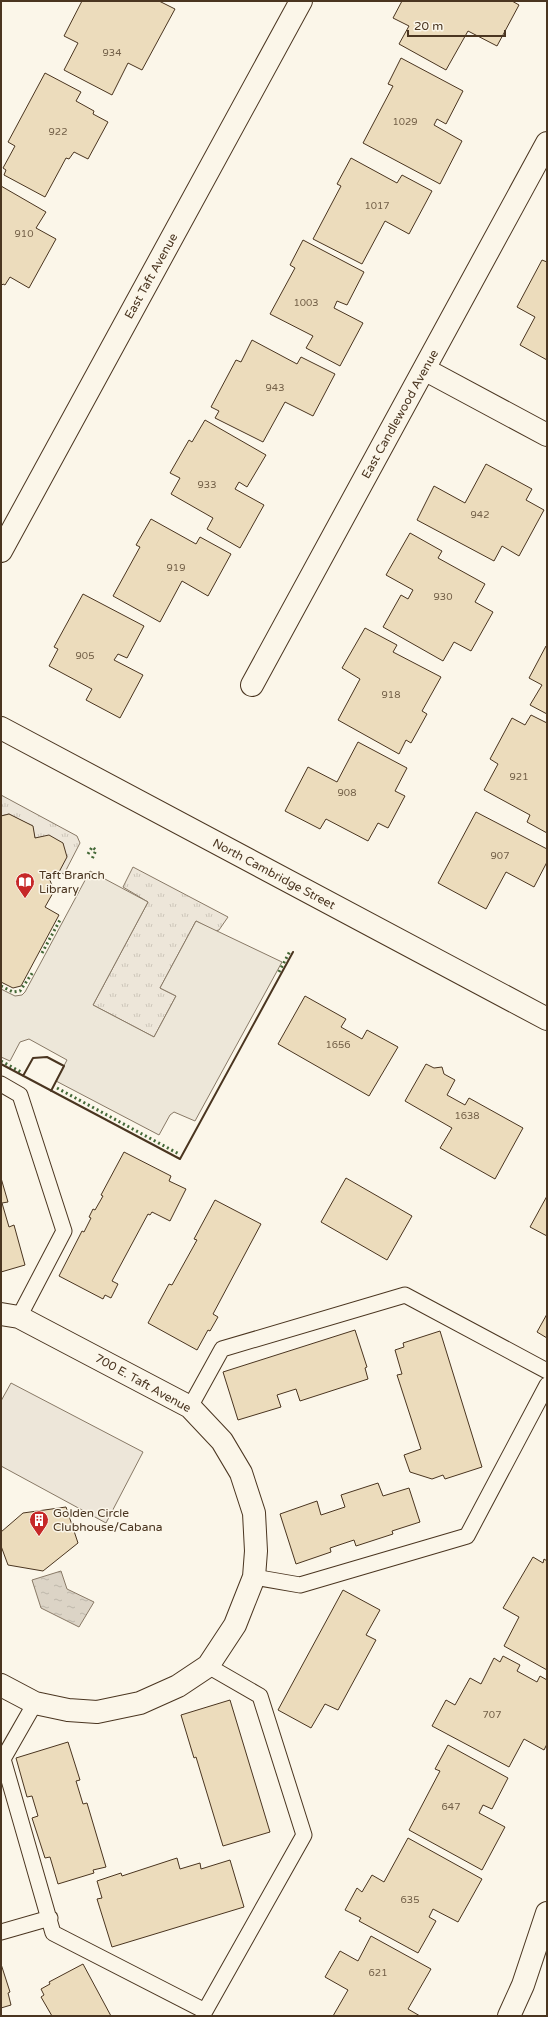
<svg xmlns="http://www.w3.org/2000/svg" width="548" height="2017" font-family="'Varela Round',sans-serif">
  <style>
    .grass { fill: url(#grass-tufts); stroke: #887966 }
    .garden { fill: #ede6d9; stroke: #887966 }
    .parking { fill: #ede7d9; stroke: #887966 }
    .water { fill: url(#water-ripples); stroke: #887966 }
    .building { fill: #ecdcbc; stroke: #4a3520 }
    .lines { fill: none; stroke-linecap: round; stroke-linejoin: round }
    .lane-casing { stroke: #4a3520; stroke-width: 17 }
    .street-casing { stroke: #4a3520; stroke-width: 24 }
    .secondary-casing { stroke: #4a3520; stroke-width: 24 }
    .primary-casing { stroke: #4a3520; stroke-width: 24 }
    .lane { stroke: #fbf6e9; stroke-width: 15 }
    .street { stroke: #fbf6e9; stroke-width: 22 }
    .secondary { stroke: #fbf6e9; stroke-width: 22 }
    .primary { stroke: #fbf6e9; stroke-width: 22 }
    .hedge { stroke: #436837; stroke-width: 3; stroke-dasharray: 2 3; stroke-linecap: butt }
    .wall { stroke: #4a3520; stroke-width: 2 }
    .labels { text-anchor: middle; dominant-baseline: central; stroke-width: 3; stroke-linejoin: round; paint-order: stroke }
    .number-label { font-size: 10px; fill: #725f47 }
    .street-label { font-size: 12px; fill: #4a3520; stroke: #fbf6e9 }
    .poi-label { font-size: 12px; fill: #4a3520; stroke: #fbf6e9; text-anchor: start }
  </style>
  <defs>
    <pattern id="grass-tufts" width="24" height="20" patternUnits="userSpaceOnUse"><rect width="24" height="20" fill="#ede6d9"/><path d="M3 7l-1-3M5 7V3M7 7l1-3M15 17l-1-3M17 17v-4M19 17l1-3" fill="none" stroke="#cdc6ba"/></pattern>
    <pattern id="water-ripples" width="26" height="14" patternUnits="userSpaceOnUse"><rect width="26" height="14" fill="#dcd4c6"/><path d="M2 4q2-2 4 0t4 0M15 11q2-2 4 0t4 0" fill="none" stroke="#beb7aa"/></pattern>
  </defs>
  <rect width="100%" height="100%" fill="#fbf6e9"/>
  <path class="grass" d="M1,795l76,41 3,7 -16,31 -5,-2 -24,-34 -3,-12 -23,-12 -8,2z
    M133,867l95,50 -9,13 -4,1 -19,-10 -36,67 16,8 -22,41 -61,-32 55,-103 -25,-15z"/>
  <path class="garden" d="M11,1383l132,69 -37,71 -105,-57v-65z"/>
  <path class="parking" d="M90,871l58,31 -55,103 61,32 22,-41 -16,-8 36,-67 86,41 -87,159 -21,-9 -4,3 -11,20 -103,-54 11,-21 -38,-21 -9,3 -10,19 -9,-4v-68l14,7 7,-1 3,-3z"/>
  <path class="water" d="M61,1571l6,18 27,13 -15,25 -38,-19 -9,-28z"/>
  <path class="building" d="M82,1h77l16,8 -33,61 -14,-7 -16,32 -48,-25 14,-27 -14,-7z
    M402,1h110l7,4 -22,41 -29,-15 -22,39 -47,-26 10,-18 -16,-8z
    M401,58l62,33 -17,33 -9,-5 -3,6 28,16 -22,43 -77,-41 30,-57 -5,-2z
    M45,73l36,19 -5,9 18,10 -1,3 15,8 -20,37 -14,-7 -5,7 -3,-1 -21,39 -41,-22 2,-5 -3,-2 12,-22 -7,-4z
    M351,158l46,25 5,-8 30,16 -23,43 -24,-13 -23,43 -49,-25 28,-53 -4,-2z
    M1,186l45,26 -10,16 20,11 -27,49 -19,-11 -5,8 -2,-1 -2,2z
    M303,240l61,32 -17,33 -10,-4 -3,7 29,15 -23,43 -34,-18 7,-12 -43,-22 25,-46 -5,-3z
    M542,260l5,2v98l-27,-15 15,-28 -18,-10z
    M252,340l45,24 4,-7 34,17 -22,42 -28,-14 -22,40 -48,-24 4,-7 -8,-4 25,-47 5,2z
    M205,420l61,35 -19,32 -8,-5 -4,7 29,16 -24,43 -33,-19 6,-11 -42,-24 9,-16 -10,-5 19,-33 3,2z
    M486,464l46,25 -6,11 18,10 -25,46 -17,-10 -8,15 -77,-41 17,-34 31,17z
    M151,519l45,25 4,-7 31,17 -23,42 -26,-15 -22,41 -47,-26 27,-49 -4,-2z
    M410,533l32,18 -4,7 47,26 -10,18 18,10 -22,39 -17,-9 -11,19 -60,-34 18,-32 7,4 5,-9 -27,-15z
    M83,594l61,32 -17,32 -9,-4 -4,6 29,15 -23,43 -34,-18 6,-11 -43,-23 9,-17 -4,-2z
    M365,628l32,17 -4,7 48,25 -19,34 5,3 -16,29 -5,-3 -7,14 -61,-34 22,-41 -18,-11z
    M546,646l1,1v67l-17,-9 12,-20 -13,-7z
    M531,715l16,8v110l-20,-11 3,-7 -46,-25 14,-26 -8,-5 22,-41 13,7z
    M358,742l49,26 -12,23 10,5 -17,32 -10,-5 -10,18 -42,-22 -6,10 -35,-18 23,-44 29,15z
    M476,812l71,37v13l-13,25 -28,-15 -20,37 -48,-26z
    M9,814l24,12 2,12 14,-3 14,8 4,14 -8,15 -11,3 6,16 -9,16 14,8 -38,71 -8,2 -12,-6v-166z
    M305,996l41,23 -5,8 21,12 5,-9 31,17 -29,49 -91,-52z
    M426,1064l8,4 8,-1 2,7 11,6 -8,15 18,10 4,-7 54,30 -28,51 -55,-31 12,-20 -47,-27z
    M124,1152l47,24 -2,5 17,8 -16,32 -18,-9 -2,3 -2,-1 -36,67 6,3 -7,14 -6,-3 -2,4 -44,-23 23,-45 2,1 7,-14 -2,-1 4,-8 2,1 8,-14 -2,-1z
    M1,1178l7,24 -6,1 7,24 5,-2 11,40 -24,7z
    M346,1178l66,38 -25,44 -66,-38z
    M547,1196v40l-17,-9z
    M215,1200l46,24 -48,90 5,3 -8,14 -2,-1 -11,20 -49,-27 21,-39 3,1 25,-45 -3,-1z
    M547,1314v24l-10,-6z
    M355,1330l12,37 -2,1 3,11 -68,22 -4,-12 -19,6 4,12 -43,13 -15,-48z
    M440,1331l42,136 -37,12 -2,-4 -11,4 -22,-7 -6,-17 17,-6 -24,-74 5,-1 -7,-24 9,-3 -1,-4z
    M378,1483l5,13 26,-8 11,34 -28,9 1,3 -37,12 -2,-6 -24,8 1,4 -35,12 -16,-50 37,-13 4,14 24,-8 -4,-12z
    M66,1507l12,36 -35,28 -35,-6 -7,-19v-14l22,-19z
    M533,1557l10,6 1,-4 3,2v109l-43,-24 15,-29 -16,-9z
    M343,1590l37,20 -14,25 10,5 -38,70 -13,-6 -14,24 -33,-18z
    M503,1656l17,9 -3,6 20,11 3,-6 7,4v64l-3,6 -20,-11 -15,28 -77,-41 14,-26 9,5 15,-27 11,6 13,-26 6,4z
    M230,1700l40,132 -47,14 -27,-89 -2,1 -13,-43z
    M68,1742l12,38 -4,1 7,23 4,-1 19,64 -13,3 1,3 -36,11 -8,-27 -5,1 -13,-40 6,-2 -6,-20 -5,1 -11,-39z
    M448,1745l60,33 -16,31 -9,-4 -4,8 26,14 -23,43 -73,-40 31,-59 -5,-2z
    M408,1838l74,41 -24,43 -25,-13 -4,8 7,4 -18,32 -59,-32 2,-3 -16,-8 12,-22 5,4 10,-17 12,7z
    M177,1858l3,11 20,-6 1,6 29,-9 14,47 -132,40 -15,-48 5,-1 -5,-17 24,-8 1,3z
    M371,1936l60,33 -23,40 12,7h-87l15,-26 -23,-13 15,-26 18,10z
    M1,1964l9,28 -2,1 3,12 -10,3z
    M83,1964l28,52h-59l-11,-19 3,-2 -3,-6 9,-5 -1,-2z"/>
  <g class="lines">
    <defs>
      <path id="lane" d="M1,1084l19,11 44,136 -45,86
        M190,1407l32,-58 183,-54 142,76
        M254,1577l46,8 167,-49 80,-151
        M35,1703l-32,56 50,174 152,78 99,-176 -44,-139 -52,-30
        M1,1932l49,-14"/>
      <path id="street" d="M424,369l123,66
        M252,685l295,-542
        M1,1314l18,3 171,90 32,34 19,32 13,40 2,38 -2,26 -19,48 -27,41 -30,20 -38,17 -43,9 -29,-2 -33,-7 -34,-18
        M509,2016l14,-31 24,-72"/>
      <path id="secondary" d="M1,728l546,291"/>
      <path id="primary" d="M1,551l300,-550"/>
    </defs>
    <use href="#lane" class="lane-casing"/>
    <use href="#street" class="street-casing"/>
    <use href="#secondary" class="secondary-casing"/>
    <use href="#primary" class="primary-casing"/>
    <use href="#lane" class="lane"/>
    <use href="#street" class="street"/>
    <use href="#secondary" class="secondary"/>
    <use href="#primary" class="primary"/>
    <path class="hedge" d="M88,854l4,-7 4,3 -4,9
      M42,953l18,-33
      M279,972l11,-21
      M1,986l12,6 7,-1 13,-19
      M1,1061l20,11
      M57,1088l122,66"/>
    <path class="wall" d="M1,1064l179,95 113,-207
      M23,1076l10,-18 14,-1 17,9 -13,25"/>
  </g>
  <defs>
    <symbol id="library-pin" viewBox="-11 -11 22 30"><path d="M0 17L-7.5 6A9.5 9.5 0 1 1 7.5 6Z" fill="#c62828" stroke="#fbf6e9"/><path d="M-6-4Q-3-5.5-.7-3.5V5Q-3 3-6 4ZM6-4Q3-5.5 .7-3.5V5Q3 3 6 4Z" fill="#fff"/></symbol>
    <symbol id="building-pin" viewBox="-11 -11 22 30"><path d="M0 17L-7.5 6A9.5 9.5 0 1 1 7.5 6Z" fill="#c62828" stroke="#fbf6e9"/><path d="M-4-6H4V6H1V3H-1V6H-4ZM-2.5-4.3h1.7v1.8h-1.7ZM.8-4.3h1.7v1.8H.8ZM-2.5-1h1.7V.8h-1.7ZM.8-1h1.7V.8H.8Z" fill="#fff"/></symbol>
  </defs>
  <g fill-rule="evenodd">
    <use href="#library-pin" x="14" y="871" width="22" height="30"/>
    <use href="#building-pin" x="28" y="1509" width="22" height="30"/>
  </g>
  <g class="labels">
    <g class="number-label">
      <text x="112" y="53">934</text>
      <text x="405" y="122">1029</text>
      <text x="58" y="132">922</text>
      <text x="377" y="206">1017</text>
      <text x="24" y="234">910</text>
      <text x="306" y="303">1003</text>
      <text x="275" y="388">943</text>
      <text x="207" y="485">933</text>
      <text x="480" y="515">942</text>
      <text x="176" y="568">919</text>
      <text x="443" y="597">930</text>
      <text x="85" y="656">905</text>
      <text x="391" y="695">918</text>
      <text x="519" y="777">921</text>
      <text x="347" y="793">908</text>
      <text x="500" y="856">907</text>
      <text x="338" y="1045">1656</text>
      <text x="467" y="1116">1638</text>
      <text x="492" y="1715">707</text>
      <text x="451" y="1807">647</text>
      <text x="410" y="1900">635</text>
      <text x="378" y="1973">621</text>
    </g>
    <g class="street-label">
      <text transform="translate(151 276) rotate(-61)">East Taft Avenue</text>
      <text transform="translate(400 414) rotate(-61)">East Candlewood Avenue</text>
      <text transform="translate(274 874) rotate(28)">North Cambridge Street</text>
      <text transform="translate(143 1383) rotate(29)">700 E. Taft Avenue</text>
    </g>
    <g class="poi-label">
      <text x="39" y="875">Taft Branch<tspan x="39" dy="14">Library</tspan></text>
      <text x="53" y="1513">Golden Circle<tspan x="53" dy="14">Clubhouse/Cabana</tspan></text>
    </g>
  </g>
  <rect width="548" height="2017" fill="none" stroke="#4a3520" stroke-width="4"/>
  <path d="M408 30v6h97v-6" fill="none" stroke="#4a3520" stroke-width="2"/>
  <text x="414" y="30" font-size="12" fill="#4a3520" stroke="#fbf6e9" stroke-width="3" paint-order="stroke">20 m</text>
</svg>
